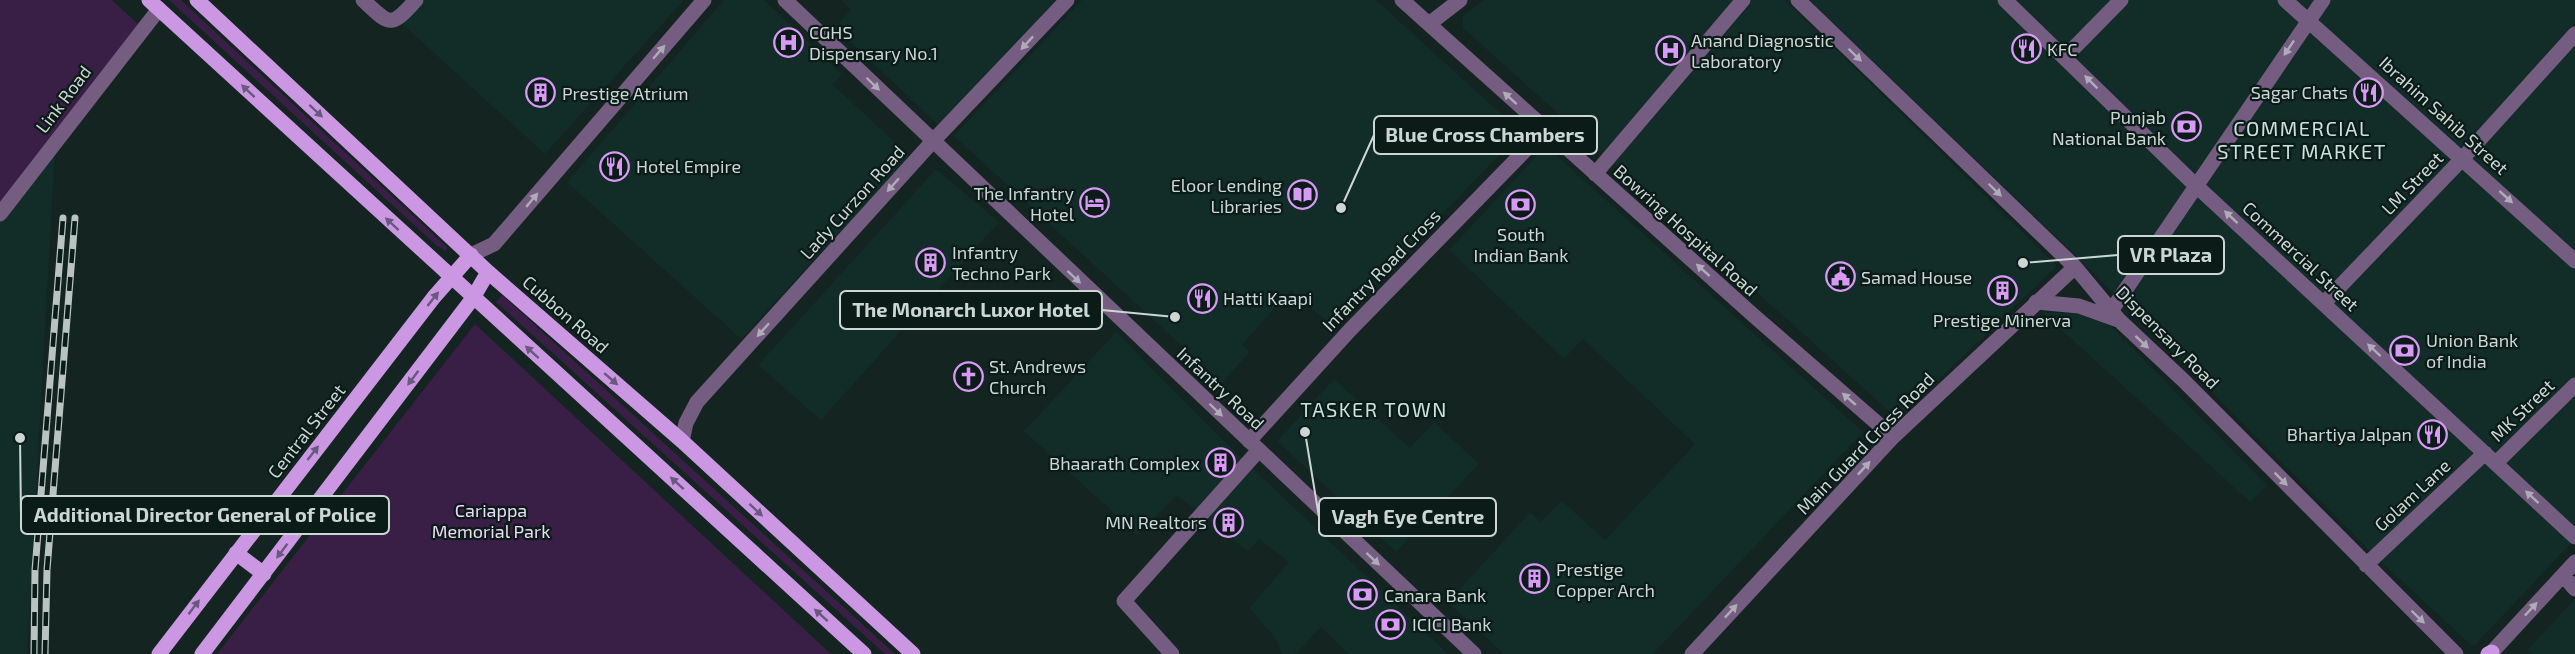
<svg xmlns="http://www.w3.org/2000/svg" width="2575" height="654" font-family="'Exo 2',sans-serif">
  <style>
    .built { fill: #122c27 }
    .green { fill: #391e45 }
    .lines { fill: none; stroke-linecap: round; stroke-linejoin: round }
    .minor { stroke: #755c81; stroke-width: 15 }
    .major { stroke: #cb97e3; stroke-width: 15 }
    .rail-casing { stroke: #b9c4c1; stroke-width: 7 }
    .rail { stroke: #0a1b18; stroke-width: 4.5; stroke-dasharray: 14; stroke-linecap: butt }
    .oneway { fill: #aeacb7 }
    .oneway2 { fill: #6a597e }
    .labels { text-anchor: middle; dominant-baseline: central; stroke-width: 4.5; stroke-linejoin: round; paint-order: stroke }
    .poi-label { font-size: 18px; fill: #ccd7d4; stroke: #0a1b18; text-anchor: start }
    .street-label { font-size: 18px; fill: #ccd7d4; stroke: #0a1b18 }
    .park-label { font-size: 18px; fill: #eedaf8; stroke: #0a1b18 }
    .neighbourhood-label { font-size: 20px; letter-spacing: 1.5px; fill: #cde2dd; stroke: #0a1b18 }
    .leader { fill: none; stroke: #ccd7d4; stroke-width: 2 }
    .callout-dot { fill: #ccd7d4; stroke: #0a1b18; stroke-width: 2 }
    .callout { fill: #0a1b18; stroke: #ccd7d4; stroke-width: 2 }
    .callout-label { font-size: 20px; text-anchor: middle; font-weight: bold; fill: #ccd7d4 }
  </style>
  <rect width="100%" height="100%" fill="#142421"/>
  <path class="built" d="M422,0h262l-139,154 -144,-131z
    M724,0h40l78,74 -9,11 77,71 -169,183 -174,-157z
    M841,0h215l-117,126 -104,-99 16,-17z
    M1082,0h294l145,132 -187,196 -43,-38 -49,55 8,7 -28,31 -268,-247z
    M1484,0h301l272,266 -150,144 -16,3 -428,-385v-12z
    M1809,0h766v539l-100,106 -5,-1 -93,-86 -305,-306z
    M1546,146l317,286 -210,222h-149l-56,-52 82,-90 11,10 21,-21 43,39 90,-96 -112,-105 -19,20 -115,-109z
    M55,149l-28,505h-27v-433z
    M936,169l63,53 -178,198 -63,-55z
    M2042,312l37,2 28,8 160,163 -17,17z
    M1116,332l109,110 223,212h-99l-28,-27 -26,27h-13l-7,-16 -26,-30 40,-46 -30,-23 -11,12 -71,-56 -39,40 -114,-104z
    M1334,379l76,69 24,-26 45,42 -83,88 -119,-111z
    M2575,599v55h-42l-5,-5z"/>
  <path class="green" d="M0,0h112l27,25 -139,181z
    M169,0h12l266,247 -1,4 -9,-5z
    M502,295l393,359h-10l-389,-352z
    M475,324l356,330h-614z"/>
  <g class="lines">
    <path class="minor" d="M363,0c27,25 27,29 53,0
      M785,0l689,654
      M1402,0l351,315 140,122
      M1798,0l277,267 44,53 64,60 273,274
      M2005,0l185,180 385,357
      M2285,0l290,261
      M1429,24l31,-24
      M2065,57l56,-57
      M1595,174l148,-174
      M0,214l159,-205
      M471,255l23,-11 210,-244
      M2036,302l43,4 39,14
      M2324,303l139,-145 112,-124
      M2111,311l212,-311
      M682,441l4,-18 11,-21 236,-261 134,-141
      M1249,441l101,-111 195,-200
      M2496,463l79,-78
      M2366,565l119,-112
      M2563,575l12,14
      M2492,652l83,-90
      M1172,654l-48,-53 135,-151
      M1692,654l201,-217 182,-170"/>
    <path class="major" d="M149,0l715,654
      M197,0l291,272 194,169 231,213
      M236,553l28,21
      M159,654l275,-357 37,-42
      M202,654l271,-356 15,-26
      M2488,654l4,-2"/>
    <defs>
      <path id="rail" d="M34,654l1,-84 28,-352
        M45,654l2,-84 28,-352"/>
    </defs>
    <use href="#rail" class="rail-casing"/>
    <use href="#rail" class="rail"/>
  </g>
  <defs><path id="oneway-solid" d="M-6-.8H1V-3.2L6.5 0L1 3.2V.8H-6Z" transform="scale(1.5)"/></defs>
  <g class="oneway">
    <use href="#oneway-solid" transform="translate(1027 43) rotate(133)"/>
    <use href="#oneway-solid" transform="translate(2289 48) rotate(124)"/>
    <use href="#oneway-solid" transform="translate(659 52) rotate(-49)"/>
    <use href="#oneway-solid" transform="translate(1855 55) rotate(44)"/>
    <use href="#oneway-solid" transform="translate(2091 82) rotate(-135)"/>
    <use href="#oneway-solid" transform="translate(873 84) rotate(44)"/>
    <use href="#oneway-solid" transform="translate(1510 98) rotate(-138)"/>
    <use href="#oneway-solid" transform="translate(893 185) rotate(132)"/>
    <use href="#oneway-solid" transform="translate(1995 190) rotate(44)"/>
    <use href="#oneway-solid" transform="translate(2506 197) rotate(42)"/>
    <use href="#oneway-solid" transform="translate(532 200) rotate(-50)"/>
    <use href="#oneway-solid" transform="translate(2231 217) rotate(-137)"/>
    <use href="#oneway-solid" transform="translate(1703 270) rotate(-138)"/>
    <use href="#oneway-solid" transform="translate(1074 277) rotate(43)"/>
    <use href="#oneway-solid" transform="translate(763 330) rotate(132)"/>
    <use href="#oneway-solid" transform="translate(2142 342) rotate(43)"/>
    <use href="#oneway-solid" transform="translate(2374 350) rotate(-137)"/>
    <use href="#oneway-solid" transform="translate(1849 399) rotate(-139)"/>
    <use href="#oneway-solid" transform="translate(1216 410) rotate(44)"/>
    <use href="#oneway-solid" transform="translate(1864 468) rotate(-47)"/>
    <use href="#oneway-solid" transform="translate(2281 479) rotate(45)"/>
    <use href="#oneway-solid" transform="translate(2532 497) rotate(-137)"/>
    <use href="#oneway-solid" transform="translate(1373 559) rotate(43)"/>
    <use href="#oneway-solid" transform="translate(2531 609) rotate(-47)"/>
    <use href="#oneway-solid" transform="translate(1731 611) rotate(-47)"/>
    <use href="#oneway-solid" transform="translate(2418 617) rotate(44)"/>
  </g>
  <g class="oneway2">
    <use href="#oneway-solid" transform="translate(248 91) rotate(-137)"/>
    <use href="#oneway-solid" transform="translate(316 111) rotate(43)"/>
    <use href="#oneway-solid" transform="translate(392 224) rotate(-137)"/>
    <use href="#oneway-solid" transform="translate(433 299) rotate(-52)"/>
    <use href="#oneway-solid" transform="translate(532 352) rotate(-138)"/>
    <use href="#oneway-solid" transform="translate(413 378) rotate(127)"/>
    <use href="#oneway-solid" transform="translate(611 379) rotate(41)"/>
    <use href="#oneway-solid" transform="translate(313 453) rotate(-52)"/>
    <use href="#oneway-solid" transform="translate(677 483) rotate(-138)"/>
    <use href="#oneway-solid" transform="translate(756 510) rotate(43)"/>
    <use href="#oneway-solid" transform="translate(282 551) rotate(127)"/>
    <use href="#oneway-solid" transform="translate(194 607) rotate(-53)"/>
    <use href="#oneway-solid" transform="translate(821 615) rotate(-138)"/>
  </g>
  <defs>
    <symbol id="hospital-ring" viewBox="-11 -11 22 22"><circle r="9.5" fill="#0a1b18" stroke="#d99af7" stroke-width="1.5"/><path d="M-5-5h3v3.5h4V-5h3V5h-3V1.5h-4V5h-3Z" fill="#d99af7"/></symbol>
    <symbol id="restaurant-ring" viewBox="-11 -11 22 22"><circle r="9.5" fill="#0a1b18" stroke="#d99af7" stroke-width="1.5"/><path d="M-5-6h1v4h1v-4h1v4h1v-4h1v5L-1.5 .5V6h-2V.5L-5-1ZM5-6V6H3V1.5H1.5Q1.5-4 5-6Z" fill="#d99af7"/></symbol>
    <symbol id="building-ring" viewBox="-11 -11 22 22"><circle r="9.5" fill="#0a1b18" stroke="#d99af7" stroke-width="1.5"/><path d="M-4-6H4V6H1V3H-1V6H-4ZM-2.5-4.3h1.7v1.8h-1.7ZM.8-4.3h1.7v1.8H.8ZM-2.5-1h1.7V.8h-1.7ZM.8-1h1.7V.8H.8Z" fill="#d99af7"/></symbol>
    <symbol id="bank-ring" viewBox="-11 -11 22 22"><circle r="9.5" fill="#0a1b18" stroke="#d99af7" stroke-width="1.5"/><path d="M-6-4H6V4H-6ZM0-2.3a2.3 2.3 0 1 0 0 4.6a2.3 2.3 0 1 0 0-4.6Z" fill="#d99af7"/></symbol>
    <symbol id="library-ring" viewBox="-11 -11 22 22"><circle r="9.5" fill="#0a1b18" stroke="#d99af7" stroke-width="1.5"/><path d="M-6-4Q-3-5.5-.7-3.5V5Q-3 3-6 4ZM6-4Q3-5.5 .7-3.5V5Q3 3 6 4Z" fill="#d99af7"/></symbol>
    <symbol id="hotel-ring" viewBox="-11 -11 22 22"><circle r="9.5" fill="#0a1b18" stroke="#d99af7" stroke-width="1.5"/><path d="M-6-4.5h1.5V1H6V5H4.5V3h-9V5H-6ZM-4 0a1.8 1.8 0 1 1 3.6 0ZM.5 0V-2.5h3Q6-2.5 6 0Z" fill="#d99af7"/></symbol>
    <symbol id="civic-ring" viewBox="-11 -11 22 22"><circle r="9.5" fill="#0a1b18" stroke="#d99af7" stroke-width="1.5"/><path d="M-.6-6.5H3V-4.5H.6V-3L4-1V1h2V6H-6V1h2V-1L-.6-3ZM-1.2 2.5V6h2.4V2.5Z" fill="#d99af7"/></symbol>
    <symbol id="church-ring" viewBox="-11 -11 22 22"><circle r="9.5" fill="#0a1b18" stroke="#d99af7" stroke-width="1.5"/><path d="M-1.2-6h2.4v3.5h3.3v2.4h-3.3V6h-2.4V-.1h-3.3v-2.4h3.3Z" fill="#d99af7"/></symbol>
  </defs>
  <g fill-rule="evenodd">
    <use href="#hospital-ring" x="772" y="26" width="33" height="33"/>
    <use href="#restaurant-ring" x="2010" y="32" width="33" height="33"/>
    <use href="#hospital-ring" x="1654" y="34" width="33" height="33"/>
    <use href="#restaurant-ring" x="2352" y="76" width="33" height="33"/>
    <use href="#building-ring" x="524" y="76" width="33" height="33"/>
    <use href="#bank-ring" x="2170" y="110" width="33" height="33"/>
    <use href="#restaurant-ring" x="598" y="150" width="33" height="33"/>
    <use href="#library-ring" x="1286" y="178" width="33" height="33"/>
    <use href="#hotel-ring" x="1078" y="186" width="33" height="33"/>
    <use href="#bank-ring" x="1504" y="188" width="33" height="33"/>
    <use href="#building-ring" x="914" y="246" width="33" height="33"/>
    <use href="#civic-ring" x="1824" y="260" width="33" height="33"/>
    <use href="#building-ring" x="1986" y="274" width="33" height="33"/>
    <use href="#restaurant-ring" x="1186" y="282" width="33" height="33"/>
    <use href="#bank-ring" x="2388" y="334" width="33" height="33"/>
    <use href="#church-ring" x="952" y="360" width="33" height="33"/>
    <use href="#restaurant-ring" x="2416" y="418" width="33" height="33"/>
    <use href="#building-ring" x="1204" y="446" width="33" height="33"/>
    <use href="#building-ring" x="1212" y="506" width="33" height="33"/>
    <use href="#building-ring" x="1518" y="562" width="33" height="33"/>
    <use href="#bank-ring" x="1346" y="578" width="33" height="33"/>
    <use href="#bank-ring" x="1374" y="608" width="33" height="33"/>
  </g>
  <g class="labels">
    <g class="poi-label">
      <text x="809" y="32">CGHS<tspan x="809" dy="21">Dispensary No.1</tspan></text>
      <text x="1691" y="40">Anand Diagnostic<tspan x="1691" dy="21">Laboratory</tspan></text>
      <text x="2047" y="49">KFC</text>
      <text x="2348" y="92" text-anchor="end">Sagar Chats</text>
      <text x="562" y="93">Prestige Atrium</text>
      <text x="2166" y="117" text-anchor="end">Punjab<tspan x="2166" dy="21">National Bank</tspan></text>
      <text x="636" y="166">Hotel Empire</text>
      <text x="1282" y="185" text-anchor="end">Eloor Lending<tspan x="1282" dy="21">Libraries</tspan></text>
      <text x="1074" y="193" text-anchor="end">The Infantry<tspan x="1074" dy="21">Hotel</tspan></text>
      <text x="1521" y="234" text-anchor="middle">South<tspan x="1521" dy="21">Indian Bank</tspan></text>
      <text x="952" y="252">Infantry<tspan x="952" dy="21">Techno Park</tspan></text>
      <text x="1861" y="277">Samad House</text>
      <text x="1223" y="298">Hatti Kaapi</text>
      <text x="2002" y="320" text-anchor="middle">Prestige Minerva</text>
      <text x="2426" y="340">Union Bank<tspan x="2426" dy="21">of India</tspan></text>
      <text x="989" y="366">St. Andrews<tspan x="989" dy="21">Church</tspan></text>
      <text x="2412" y="434" text-anchor="end">Bhartiya Jalpan</text>
      <text x="1200" y="463" text-anchor="end">Bhaarath Complex</text>
      <text x="1207" y="522" text-anchor="end">MN Realtors</text>
      <text x="1556" y="569">Prestige<tspan x="1556" dy="21">Copper Arch</tspan></text>
      <text x="1384" y="595">Canara Bank</text>
      <text x="1412" y="624">ICICI Bank</text>
    </g>
    <g class="street-label">
      <text transform="translate(63 99) rotate(-53)">Link Road</text>
      <text transform="translate(2444 115) rotate(42)">Ibrahim Sahib Street</text>
      <text transform="translate(2412 183) rotate(-46)">LM Street</text>
      <text transform="translate(852 202) rotate(-48)">Lady Curzon Road</text>
      <text transform="translate(1686 230) rotate(42)">Bowring Hospital Road</text>
      <text transform="translate(2301 256) rotate(43)">Commercial Street</text>
      <text transform="translate(1381 270) rotate(-46)">Infantry Road Cross</text>
      <text transform="translate(566 314) rotate(41)">Cubbon Road</text>
      <text transform="translate(2168 337) rotate(45)">Dispensary Road</text>
      <text transform="translate(1221 388) rotate(43)">Infantry Road</text>
      <text transform="translate(2522 410) rotate(-44)">MK Street</text>
      <text transform="translate(306 431) rotate(-52)">Central Street</text>
      <text transform="translate(1865 443) rotate(-46)">Main Guard Cross Road</text>
      <text transform="translate(2412 495) rotate(-43)">Golam Lane</text>
    </g>
    <g class="park-label">
      <text x="491" y="510">Cariappa<tspan x="491" dy="21">Memorial Park</tspan></text>
    </g>
    <g class="neighbourhood-label">
      <text x="2302" y="128">COMMERCIAL<tspan x="2302" dy="23">STREET MARKET</tspan></text>
      <text x="1374" y="409">TASKER TOWN</text>
    </g>
  </g>
  <path class="leader" d="M1341 208L1374 135M2023 263L2118 255M1175 317L1102 310M20 438L21 515M1305 432L1319 517"/>
  <g class="callout-dot">
    <circle cx="1341" cy="208" r="6"/>
    <circle cx="2023" cy="263" r="6"/>
    <circle cx="1175" cy="317" r="6"/>
    <circle cx="20" cy="438" r="6"/>
    <circle cx="1305" cy="432" r="6"/>
  </g>
  <g class="callout">
    <rect x="1374" y="116" width="223" height="38" rx="6"/>
    <rect x="2118" y="236" width="106" height="38" rx="6"/>
    <rect x="840" y="291" width="262" height="38" rx="6"/>
    <rect x="21" y="496" width="368" height="38" rx="6"/>
    <rect x="1319" y="498" width="177" height="38" rx="6"/>
  </g>
  <g class="callout-label">
    <text x="1485" y="142">Blue Cross Chambers</text>
    <text x="2171" y="262">VR Plaza</text>
    <text x="971" y="317">The Monarch Luxor Hotel</text>
    <text x="205" y="522">Additional Director General of Police</text>
    <text x="1408" y="524">Vagh Eye Centre</text>
  </g>
</svg>
